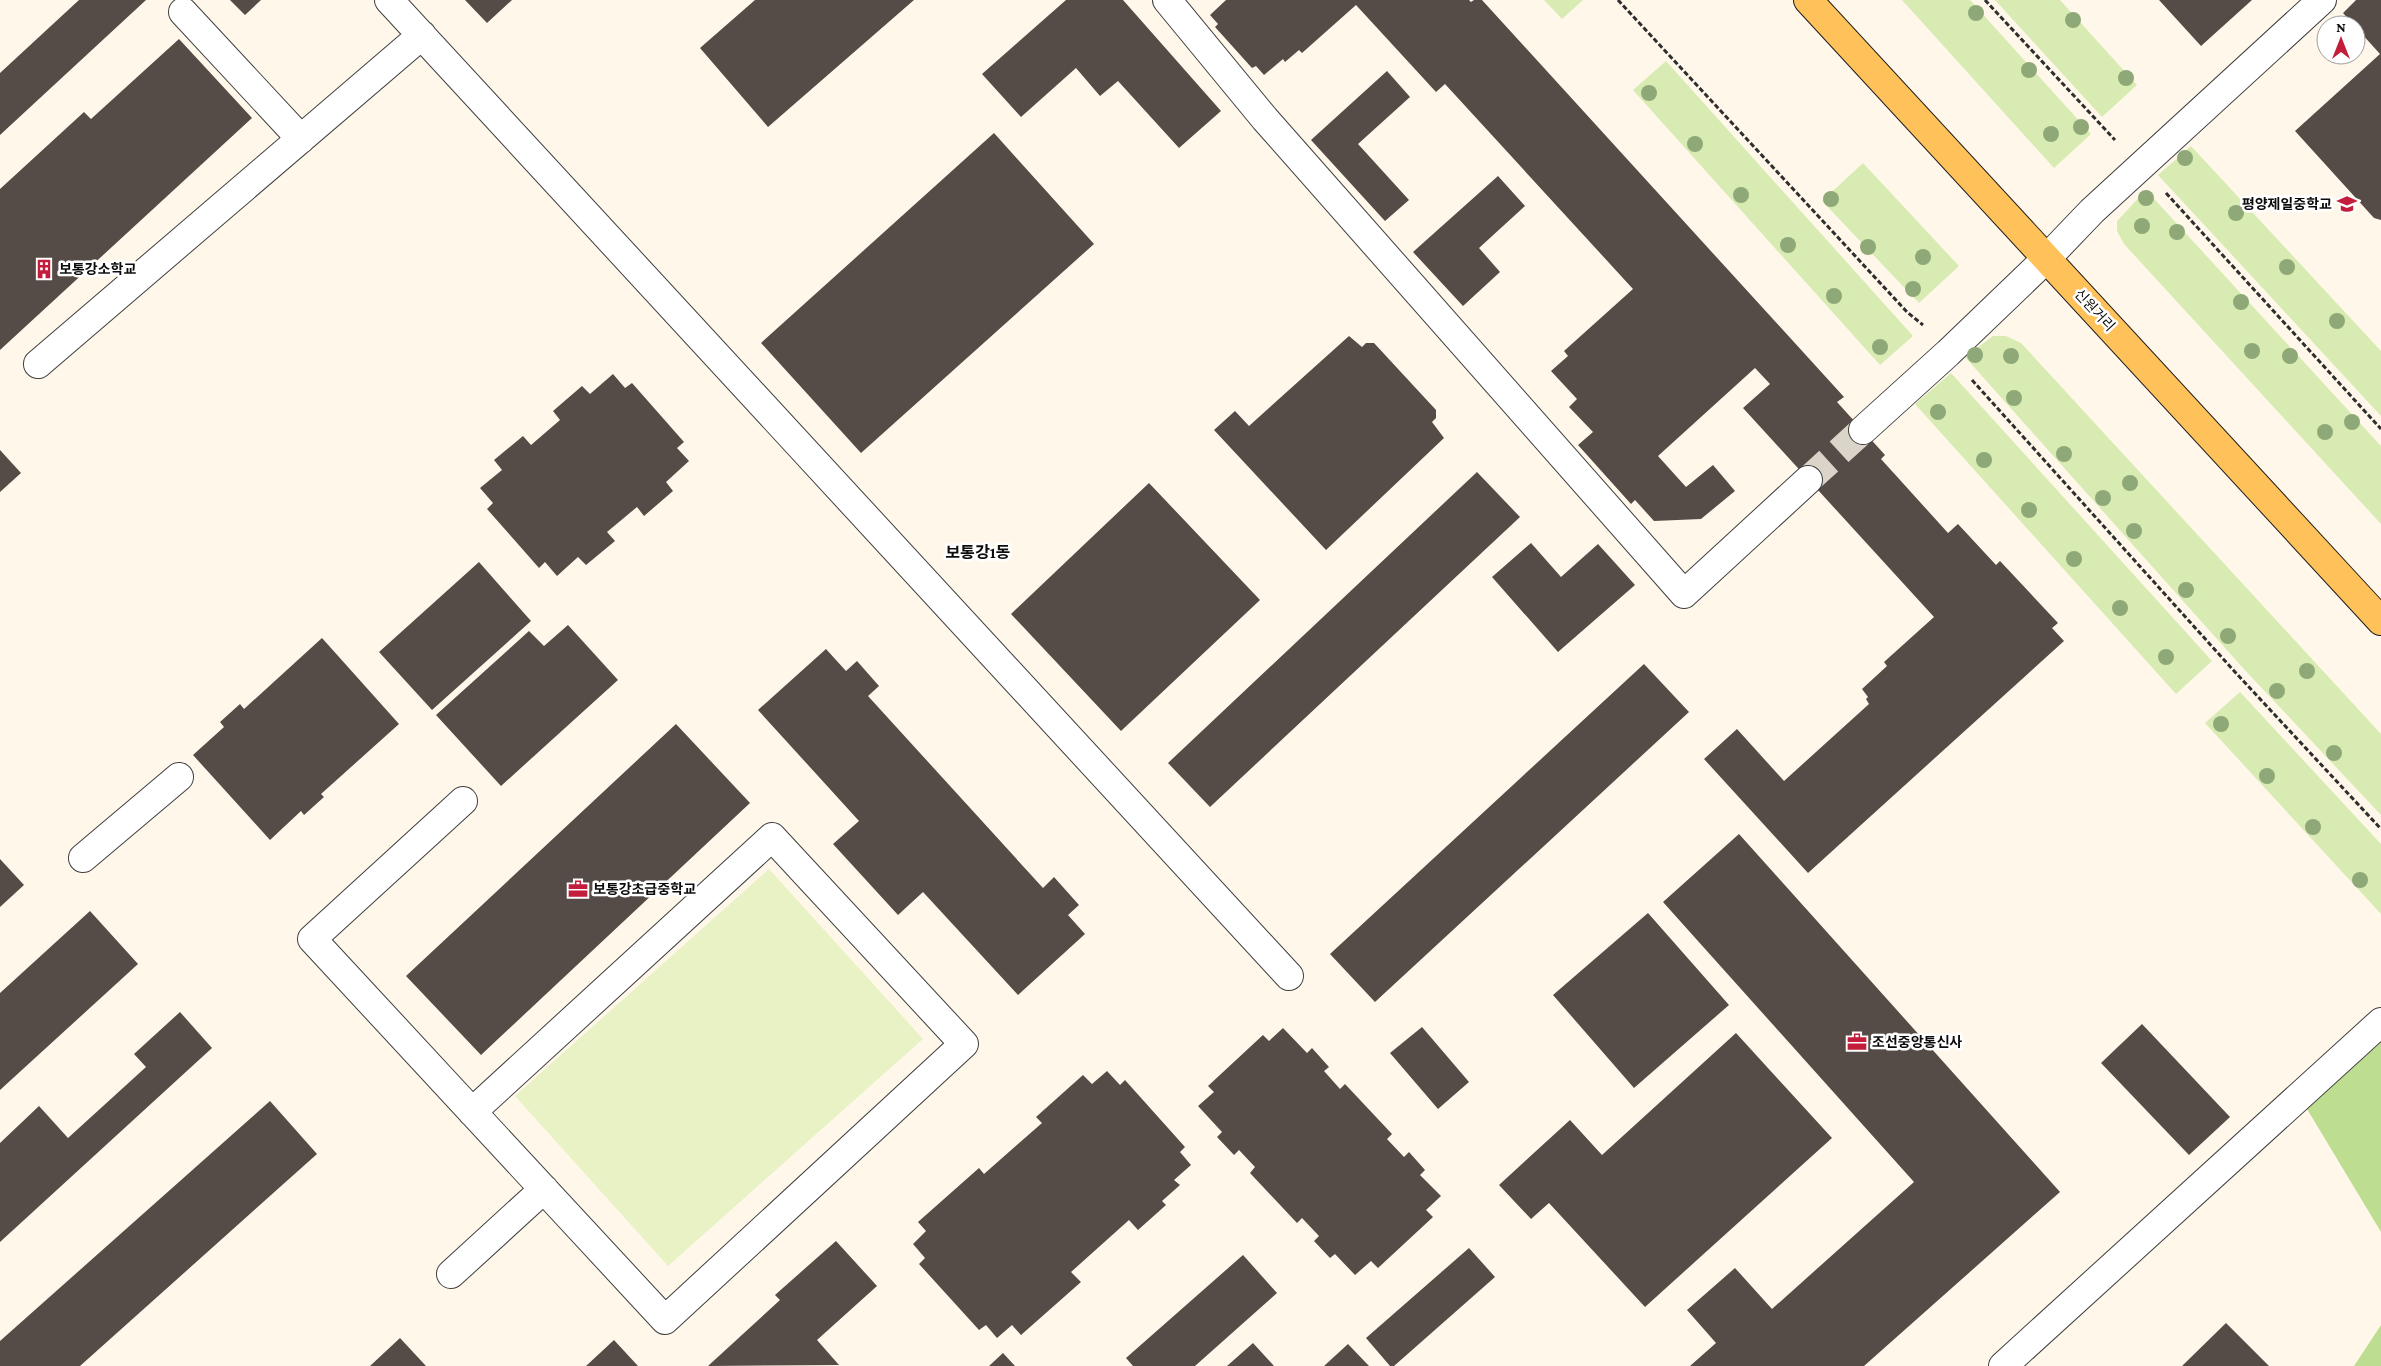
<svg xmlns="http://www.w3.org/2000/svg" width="2381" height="1366" font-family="'Crimson Pro','Noto Sans KR',serif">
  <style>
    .green { fill: #d7ebb2 }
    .forest { fill: #bddd91 }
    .pitch { fill: #e8f2c4 }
    .building { fill: #554b47 }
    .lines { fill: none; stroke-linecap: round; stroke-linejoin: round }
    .minor-tunnel { stroke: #dbd5c9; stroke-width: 28; stroke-dasharray: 28 14; stroke-linecap: butt }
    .minor-casing { stroke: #3f3f3f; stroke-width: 30 }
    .major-casing { stroke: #1d1d1d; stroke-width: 30 }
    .path { stroke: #2e2e2e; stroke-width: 3; stroke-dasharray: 5 2.5; stroke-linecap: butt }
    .minor { stroke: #fff; stroke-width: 28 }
    .major { stroke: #ffc15a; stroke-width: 28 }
    .tree { fill: #8fa877 }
    .labels { text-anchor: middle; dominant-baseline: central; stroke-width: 5; stroke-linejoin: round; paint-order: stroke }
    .poi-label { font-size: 14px; font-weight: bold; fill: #0c0c0c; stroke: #fff; text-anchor: start }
    .street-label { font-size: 14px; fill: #0c0c0c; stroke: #fff }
    .quarter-label { font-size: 16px; font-weight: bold; fill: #0c0c0c; stroke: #fff }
  </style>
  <rect width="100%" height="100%" fill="#fff8ea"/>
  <path class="green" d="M1544,0h39l-21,19z
    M1902,0h68l121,134 -37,34z
    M1995,0h65l77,85 -35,32z
    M1666,61l247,275 -33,29 -247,-275z
    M2191,146l190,205v65l-223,-241z
    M1863,163l96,103 -40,37 -97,-102z
    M2146,190l235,256v78l-257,-280 -7,-13v-10z
    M1993,336h13l15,7 360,391v81l-139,-148 -277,-310z
    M1951,373l261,288 -36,33 -261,-290z
    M2240,692l141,152v70l-176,-191z"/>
  <path class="forest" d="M2381,1040v192l-74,-123z
    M2381,1325v41h-27z"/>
  <path class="pitch" d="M769,869l154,170 -255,227 -153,-170z"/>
  <path class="building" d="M79,0h67l-146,135v-62z
    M230,0h31l-16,15z
    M465,0h47l-25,23z
    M755,0h159l-146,127 -68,-79z
    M1066,0h57l98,111 -42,37 -61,-67 -18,15 -24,-28 -55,49 -39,-43z
    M1226,0h243l2,2 3,-2h8l362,397 -7,5 48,53 -4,4 67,74 10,-9 38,41 4,-4 58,62 -6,5 12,13 -256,232 -104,-114 33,-30 47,52 85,-77 -3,-5 2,-2 -6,-8 25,-23 -3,-4 50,-45 -191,-209 27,-24 -15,-16 -97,88 28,31 27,-22 22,26 -34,28 -47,2 -19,-21 -4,4 -53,-59 15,-13 -24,-25 8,-8 -26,-28 17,-15 -4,-5 69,-62 -188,-205 -9,8 -80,-87 -54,48 -3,-3 -14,12 -2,-3 -19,16 -8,-9 -4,2 -37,-41 3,-3 -8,-9z
    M2159,0h93l-51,46z
    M2356,0h25v220l-7,-2 -79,-87 85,-77 -37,-41z
    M179,39l73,79 -252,232v-161l84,-77 7,7z
    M1387,71l23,26 -52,47 51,56 -24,21 -74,-81z
    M994,133l100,111 -233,209 -100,-110z
    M1498,176l27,30 -46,42 21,24 -37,34 -50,-54z
    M1349,336l13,11 4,-4h8l62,67v8l-4,4 12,16 -118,112 -112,-120 21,-19 14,15z
    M613,374l12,14 7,-5 52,59 -7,6 12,13 -23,21 7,9 -29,25 -7,-9 -30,25 8,9 -29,24 -8,-8 -21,19 -12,-14 -6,6 -52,-59 6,-6 -13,-15 22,-18 -8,-10 29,-24 8,9 29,-25 -7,-9 29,-25 8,8z
    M0,450l21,23 -21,19z
    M1477,472l43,45 -310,290 -42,-44z
    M1149,483l111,117 -139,131 -110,-117z
    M1531,543l30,34 37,-33 37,41 -77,67 -66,-75z
    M479,562l52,59 -99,89 -53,-58z
    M568,625l50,55 -117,106 -65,-71 93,-84 15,15z
    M322,638l77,86 -78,70 3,3 -20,18 -3,-4 -31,29 -77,-85 31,-28 -4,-5 20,-18 4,5z
    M826,649l20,22 11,-10 22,25 -11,10 175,192 11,-11 25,28 -11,10 17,19 -67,61 -95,-103 -25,23 -65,-71 26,-23 -101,-111z
    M1644,664l45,48 -314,290 -45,-48z
    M676,724l74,79 -269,252 -75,-79z
    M1739,834l321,358 -196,174h-174l26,-23 -29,-33 48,-42 37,41 142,-127 -251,-280z
    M0,859l24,26 -24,22z
    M90,911l48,53 -138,126v-97z
    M1648,913l81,92 -95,83 -81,-93z
    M180,1012l32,36 -212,194v-99l39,-37 29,32 78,-71 -12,-13z
    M2142,1024l88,93 -41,38 -88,-92z
    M1422,1027l47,55 -31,27 -48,-56z
    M1283,1028l24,25 5,-5 17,19 -5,4 16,18 5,-5 47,50 -5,5 17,18 5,-5 16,18 -5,5 21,21 -15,14 7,7 -55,51 -7,-7 -16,14 -20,-21 -5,4 -16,-17 5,-5 -17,-18 -5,5 -47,-50 5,-6 -16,-17 -5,5 -17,-18 5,-5 -24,-26 16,-14 -6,-6 55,-51 6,6z
    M1736,1033l96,105 -187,169 -96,-104 -18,16 -32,-34 71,-65 32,35z
    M1107,1071l13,14 5,-5 60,67 -5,5 11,13 -17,15 6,5 -18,16 4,4 -28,25 -9,-10 -58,52 10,10 -60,53 -9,-10 -15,13 -11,-13 -7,5 -60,-66 6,-6 -12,-14 13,-13 -8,-9 61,-54 5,6 58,-51 -6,-6 47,-42 9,9z
    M270,1101l47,53 -237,212h-80v-25z
    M836,1241l41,45 -60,54 22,25 -131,1 72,-66 -5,-5z
    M1469,1248l26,29 -101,89h-4l-24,-28z
    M1243,1255l34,38 -82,73h-62l-7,-8z
    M2226,1323l43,43h-87z
    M400,1338l26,28h-56z
    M614,1340l24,26h-52z
    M1253,1343l21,23h-47z
    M1348,1344l21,22h-45z
    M1003,1353l12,13h-26z"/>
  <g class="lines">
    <path class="minor-tunnel" d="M1808,480l55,-50"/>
    <defs>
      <path id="minor" d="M389,0l900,976
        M1167,0l98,119 419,475 124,-114
        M183,12l118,127
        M38,364l384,-329
        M1863,430l85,-77 99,-95 45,-47 230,-211
        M463,801l-151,138 353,381 299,-276 -192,-207 -300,275
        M83,858l96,-81
        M451,1274l93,-85
        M2003,1366l378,-344"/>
      <path id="major" d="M1808,0l573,621"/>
    </defs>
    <use href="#minor" class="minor-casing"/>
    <use href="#major" class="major-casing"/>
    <path class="path" d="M1618,0l289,312 16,13
      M1985,0l130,140
      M2166,193l215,236
      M1972,380l263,292 146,157"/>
    <use href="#minor" class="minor"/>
    <use href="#major" class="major"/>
  </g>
  <g class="tree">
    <circle cx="1976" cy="13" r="8"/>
    <circle cx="2073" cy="20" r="8"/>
    <circle cx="2029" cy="70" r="8"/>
    <circle cx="2126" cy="78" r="8"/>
    <circle cx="1649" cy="93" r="8"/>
    <circle cx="2081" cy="127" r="8"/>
    <circle cx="2051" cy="134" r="8"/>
    <circle cx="1695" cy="144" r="8"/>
    <circle cx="2185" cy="158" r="8"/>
    <circle cx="1741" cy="195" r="8"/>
    <circle cx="2146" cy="198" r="8"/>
    <circle cx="1831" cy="199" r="8"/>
    <circle cx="2236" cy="213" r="8"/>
    <circle cx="2142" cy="226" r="8"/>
    <circle cx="2177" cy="232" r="8"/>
    <circle cx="1788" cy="245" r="8"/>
    <circle cx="1868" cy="247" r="8"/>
    <circle cx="1923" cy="257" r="8"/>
    <circle cx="2287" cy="267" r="8"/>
    <circle cx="1913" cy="289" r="8"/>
    <circle cx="1834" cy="296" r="8"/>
    <circle cx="2241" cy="302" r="8"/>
    <circle cx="2337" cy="321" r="8"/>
    <circle cx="1880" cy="347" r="8"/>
    <circle cx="2252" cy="351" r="8"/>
    <circle cx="1975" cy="355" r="8"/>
    <circle cx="2011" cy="356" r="8"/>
    <circle cx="2290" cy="356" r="8"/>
    <circle cx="2014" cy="398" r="8"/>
    <circle cx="1938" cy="412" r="8"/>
    <circle cx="2352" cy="422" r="8"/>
    <circle cx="2325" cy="432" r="8"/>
    <circle cx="2064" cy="454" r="8"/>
    <circle cx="1984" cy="460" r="8"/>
    <circle cx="2130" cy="483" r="8"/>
    <circle cx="2103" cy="498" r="8"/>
    <circle cx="2029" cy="510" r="8"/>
    <circle cx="2134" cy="531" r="8"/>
    <circle cx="2074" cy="559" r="8"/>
    <circle cx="2186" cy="590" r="8"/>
    <circle cx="2120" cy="608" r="8"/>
    <circle cx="2228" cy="636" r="8"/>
    <circle cx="2166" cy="657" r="8"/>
    <circle cx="2307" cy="671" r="8"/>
    <circle cx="2277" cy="691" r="8"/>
    <circle cx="2221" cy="724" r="8"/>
    <circle cx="2334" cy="753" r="8"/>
    <circle cx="2267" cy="776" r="8"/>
    <circle cx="2313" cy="827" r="8"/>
    <circle cx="2360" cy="880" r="8"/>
  </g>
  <defs>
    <symbol id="school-bare" viewBox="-9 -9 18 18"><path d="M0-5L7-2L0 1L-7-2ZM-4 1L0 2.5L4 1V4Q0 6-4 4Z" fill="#c21d3a" stroke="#fff" stroke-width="2.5" paint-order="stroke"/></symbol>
    <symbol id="building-bare" viewBox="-9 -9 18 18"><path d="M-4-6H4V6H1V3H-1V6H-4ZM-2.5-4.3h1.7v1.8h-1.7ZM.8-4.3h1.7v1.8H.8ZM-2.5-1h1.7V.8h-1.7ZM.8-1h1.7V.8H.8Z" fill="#c21d3a" stroke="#fff" stroke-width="2.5" paint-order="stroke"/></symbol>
    <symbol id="office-bare" viewBox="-9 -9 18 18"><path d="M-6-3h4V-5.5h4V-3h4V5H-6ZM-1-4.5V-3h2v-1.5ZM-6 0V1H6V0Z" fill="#c21d3a" stroke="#fff" stroke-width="2.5" paint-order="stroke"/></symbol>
  </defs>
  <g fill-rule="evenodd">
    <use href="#school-bare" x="2333" y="190" width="28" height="28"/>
    <use href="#building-bare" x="30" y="255" width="28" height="28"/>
    <use href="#office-bare" x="564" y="875" width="28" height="28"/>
    <use href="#office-bare" x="1843" y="1028" width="28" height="28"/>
  </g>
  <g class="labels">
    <g class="poi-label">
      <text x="2332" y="204" text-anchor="end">평양제일중학교</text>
      <text x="59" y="269">보통강소학교</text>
      <text x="593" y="889">보통강초급중학교</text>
      <text x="1872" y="1042">조선중앙통신사</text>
    </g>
    <g class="street-label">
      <text transform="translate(2095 310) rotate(47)">신원거리</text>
    </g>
    <g class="quarter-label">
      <text x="978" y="552">보통강1동</text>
    </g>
  </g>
  <g transform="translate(2341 40)"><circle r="24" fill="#ffffff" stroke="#9e9e9e"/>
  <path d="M0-4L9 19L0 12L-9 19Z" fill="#c21d3a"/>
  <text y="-8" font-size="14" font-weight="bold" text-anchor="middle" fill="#0c0c0c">N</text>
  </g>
</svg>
